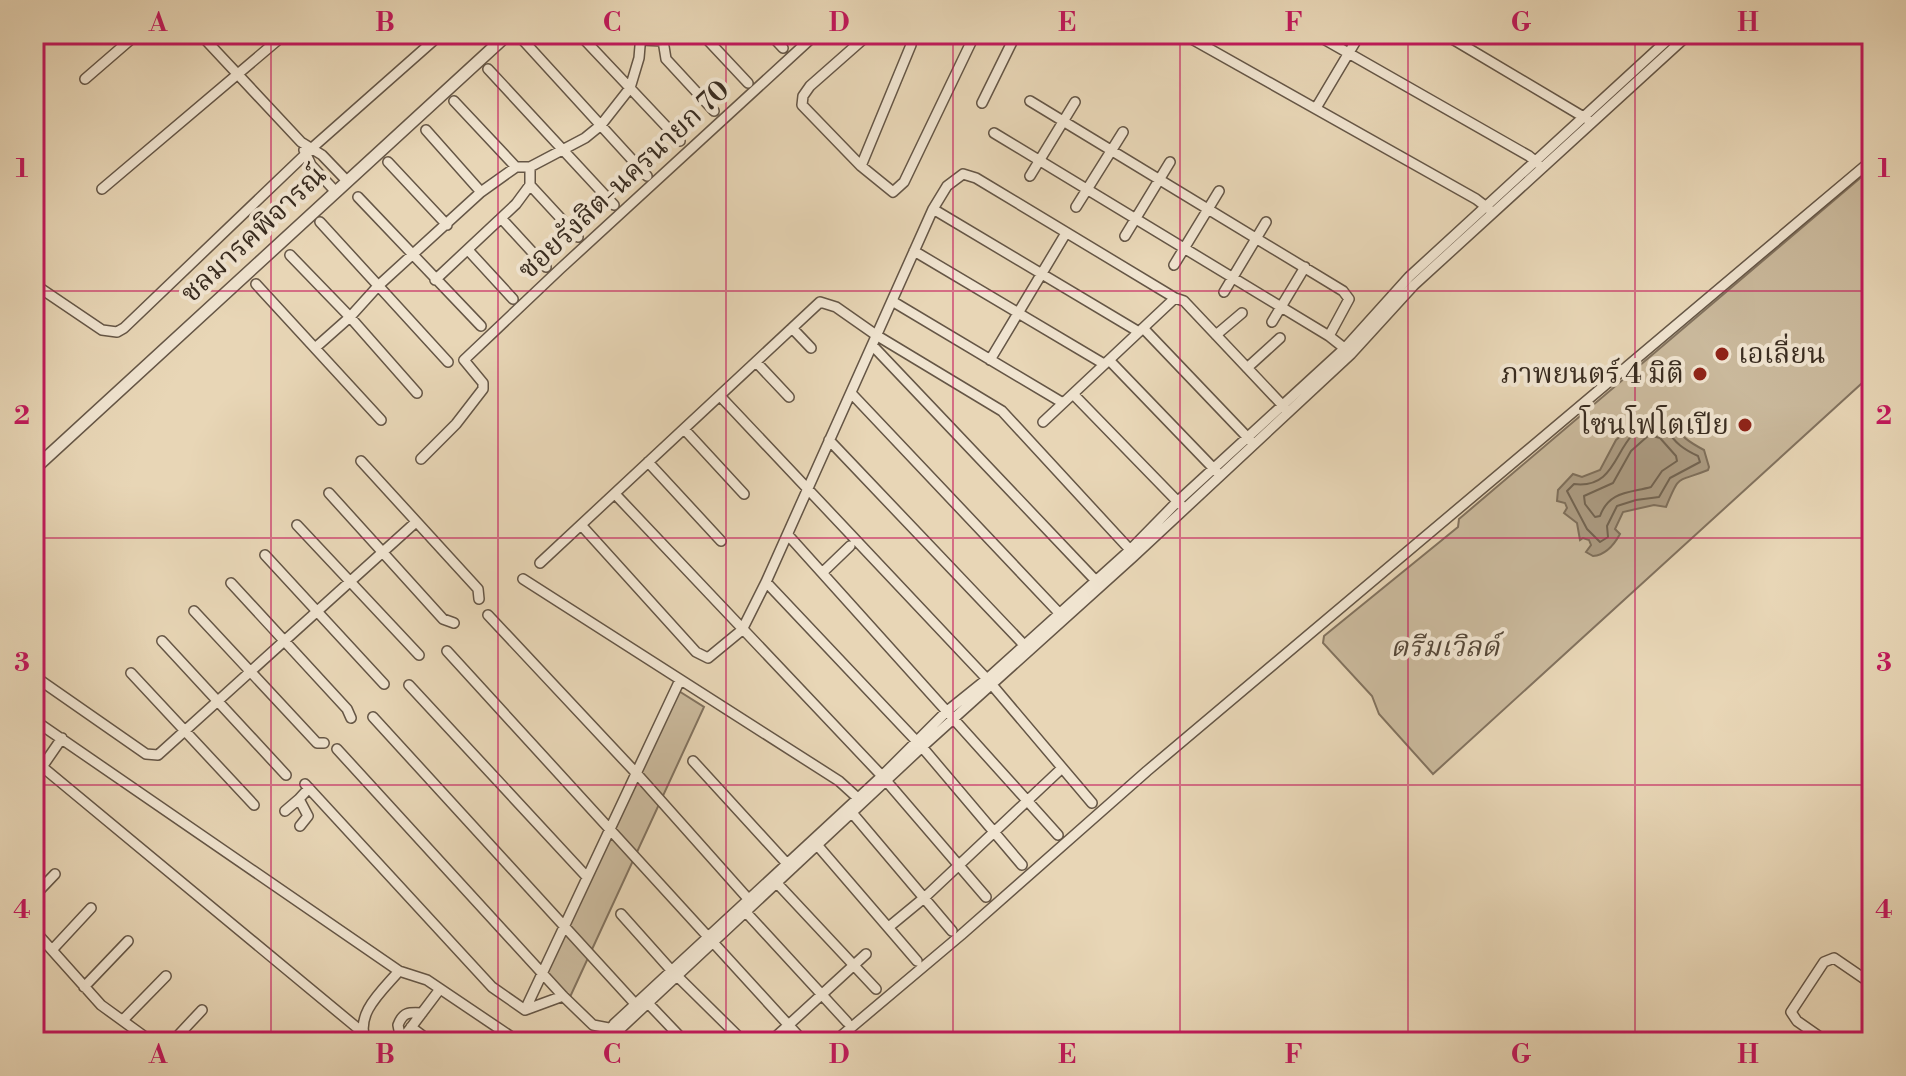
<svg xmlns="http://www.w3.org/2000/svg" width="1906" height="1076" font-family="'Libre Bodoni','Noto Serif Thai',serif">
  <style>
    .green { fill: #cab99c; stroke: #82725e; stroke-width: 2 }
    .water { fill: #ac9c83; stroke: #7e6f5b; stroke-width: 2 }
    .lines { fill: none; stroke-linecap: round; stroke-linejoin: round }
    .shore { stroke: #726452; stroke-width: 2 }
    .minor-casing { stroke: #655646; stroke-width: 12 }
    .tertiary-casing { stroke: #655646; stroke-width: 14 }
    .minor { stroke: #f0e4d0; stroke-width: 9 }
    .tertiary { stroke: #f0e4d0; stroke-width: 11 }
    .grid { fill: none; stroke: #c2185b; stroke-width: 2; stroke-opacity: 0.55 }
    .poi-dot { fill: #8f2418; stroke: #f0e4d0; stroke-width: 3 }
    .labels { text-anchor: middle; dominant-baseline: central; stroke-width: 8; stroke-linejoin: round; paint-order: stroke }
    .street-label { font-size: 28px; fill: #392c20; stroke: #f0e4d0 }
    .poi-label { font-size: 28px; fill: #392c20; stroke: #f0e4d0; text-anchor: end }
    .park-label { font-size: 28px; font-style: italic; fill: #564839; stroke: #f0e4d0 }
    .neatline { fill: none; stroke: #c2185b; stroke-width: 3 }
    .grid-label { font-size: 26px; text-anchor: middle; font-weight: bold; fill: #c2185b }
  </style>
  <rect width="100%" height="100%" fill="#e8d6b6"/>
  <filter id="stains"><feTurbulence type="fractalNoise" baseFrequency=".0025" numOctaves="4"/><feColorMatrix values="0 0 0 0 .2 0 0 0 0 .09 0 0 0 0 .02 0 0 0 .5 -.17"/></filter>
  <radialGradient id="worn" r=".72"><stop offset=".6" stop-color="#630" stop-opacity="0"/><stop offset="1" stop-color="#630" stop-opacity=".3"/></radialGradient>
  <path class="green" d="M1872,168v206l-439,400 -54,-60 -7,-18 -49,-53 1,-7 134,-109 1,-8z
    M674,688l30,19 -134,290 -29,-29z"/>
  <path class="water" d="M1654,415l19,7c8,15 16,20 31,28l5,17 -1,3c-32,13 -28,3 -42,37l-12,-2 -31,7 -8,17 5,5c-6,11 -14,21 -27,22l-7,-4 5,-7 -2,-5 -6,-2 -3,2 -3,-17 -13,-10 3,-5 -2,-5 -8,-2 1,-11 15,-16 9,3 18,-7 16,-30 27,-23z"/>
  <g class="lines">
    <path class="shore" d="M1653,424l14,5c7,14 18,21 31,27l2,6 -30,16 -11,19 -23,3 -19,6 -10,20 1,11 -8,5 -13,-13 -20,-38 7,-7c49,6 39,-54 79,-60z
      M1649,435l11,3 16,18 1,5 -15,10 -11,16c-22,6 -42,4 -51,29l-5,1 -10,-13 -1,-8 29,-13 18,-32z"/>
    <defs>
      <path id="minor" d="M200,34l101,108 21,13 25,26
        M579,34l101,107
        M662,34l4,25 48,52
        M702,34l46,49
        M770,34l13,14
        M869,34l-59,52 -7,10 -1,9 59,61 32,26 11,-10 71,-148
        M1183,34l293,165 13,10
        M1315,34l214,122 12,10
        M1444,34l143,85
        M521,38l126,138
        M641,40l22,1 20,-7
        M488,69l126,136
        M85,79l52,-45
        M454,101l62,66
        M1030,101l313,190 6,8 -20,37
        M982,103l34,-69
        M1316,108l44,-74
        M426,130l55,62
        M994,133l335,203 19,15
        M304,150l7,15 25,27
        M388,162l59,63
        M861,166l50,-121 -1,-11
        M1030,176l45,-74
        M530,185l48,52
        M102,189l183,-155
        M358,197l123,129
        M1076,207l47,-75
        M933,209l206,123
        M501,218l45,49
        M320,222l128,140
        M1125,236l45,-74
        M468,250l45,49
        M914,251l190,113
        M290,255l60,62 67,76
        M1174,265l45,-74
        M435,280l81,-76 14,-19v-18
        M34,284l68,46 15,2 7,-4 188,-180 129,-114
        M256,284l125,136
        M1224,292l42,-70
        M892,301l171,102
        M1272,322l33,-55
        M792,328l19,20
        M1143,328l108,113
        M1216,335l26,-22
        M872,345l226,238
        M315,348l35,-31 28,-31 103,-94 35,-25h14l55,-29 16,-13 29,-37 9,-30 2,-24
        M990,360l76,-127
        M1109,360l108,112
        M756,362l33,35
        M1247,368l33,-30
        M851,393l210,222
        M1073,394l108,111
        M720,396l267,283 105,124
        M1043,422l132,-124 9,3 102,108
        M684,429l60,65
        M829,440l197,207
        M421,459l35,-35 27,-35v-6l-19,-23 96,-91 256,-235
        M361,461l117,128 1,10
        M648,462l73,79
        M329,493l114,126 11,4
        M615,494l267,282 104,121
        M297,525l122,130
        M582,526l114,126 12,6 34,-28 24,-48 167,-373 14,-23 16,-12 13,4 199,120
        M788,535l270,300
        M265,555l119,129
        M540,563l280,-261 16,5 40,28 126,76 131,142
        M823,572l27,-26
        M523,579l316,202 22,20
        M766,582l156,165 100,118
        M231,583l116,126 4,9
        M194,611l123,132h7
        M488,615l149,159 114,128
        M162,641l124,134
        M447,651l357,391
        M131,673l123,132
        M34,676l112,78 12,1 258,-233
        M409,685l177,191
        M373,717l266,291
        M34,720l365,251
        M337,749l226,247 30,29 26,5 303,-283 211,-190 218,-203 63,-69 275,-251
        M34,760l327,271
        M693,761l97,106
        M42,767l20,-29
        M305,784l187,203 33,23 38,-14
        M285,811l14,-12
        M853,814l99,117
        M300,826l8,-10 -9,-17 10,-11
        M818,846l99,115
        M774,880l102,109
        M34,896l21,-22
        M743,909l104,113
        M621,914l50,56 73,72
        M890,926l34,-28 137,-129
        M34,930l67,75 51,37
        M52,950l39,-42
        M84,987l44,-46
        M645,1000l40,42
        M525,1010l155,-330
        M123,1020l43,-44
        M411,1027l20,15
        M611,1031l3,-7 268,-248 64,-64 41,-33 143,-129 47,-48 168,-154 64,-71 265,-243
        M847,1031l9,11
        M401,1040l-3,-15c5,-13 11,-13 24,-12
        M172,1042l30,-32
        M366,1042c-12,-28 16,-51 33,-71l28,9 92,62
        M400,1042l40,-53
        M542,1042l1,-1
        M770,1042l96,-88
        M834,1042l127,-107 186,-164 725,-611
        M1827,1042l-30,-21 -6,-9 33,-50 10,-4 38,26"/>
      <path id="tertiary" d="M34,469l474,-435"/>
    </defs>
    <use href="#minor" class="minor-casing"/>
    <use href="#tertiary" class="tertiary-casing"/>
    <use href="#minor" class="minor"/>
    <use href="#tertiary" class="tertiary"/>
  </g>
  <path class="grid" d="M271,34v1008M498,34v1008M726,34v1008M953,34v1008M1180,34v1008M1408,34v1008M1635,34v1008M34,291h1838M34,538h1838M34,785h1838"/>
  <g class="poi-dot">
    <circle cx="1722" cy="354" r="8"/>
    <circle cx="1700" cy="374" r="8"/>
    <circle cx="1745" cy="425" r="8"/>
  </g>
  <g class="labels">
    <g class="street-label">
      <text transform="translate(624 180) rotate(-43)">ซอยรังสิต-นครนายก 70</text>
      <text transform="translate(254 234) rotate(-43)">ชลมารคพิจารณ์</text>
    </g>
    <g class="poi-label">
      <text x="1738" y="354" text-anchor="start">เอเลี่ยน</text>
      <text x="1684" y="374">ภาพยนตร์ 4 มิติ</text>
      <text x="1729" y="425">โซนโฟโตเปีย</text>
    </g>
    <g class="park-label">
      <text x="1445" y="647">ดรีมเวิลด์</text>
    </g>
  </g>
  <rect width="1906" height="1076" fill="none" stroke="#e8d6b6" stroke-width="88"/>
  <rect x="44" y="44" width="1818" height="988" class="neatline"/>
  <g class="grid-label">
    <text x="158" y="31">A</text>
    <text x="385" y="31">B</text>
    <text x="612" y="31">C</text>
    <text x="839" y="31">D</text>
    <text x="1067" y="31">E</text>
    <text x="1294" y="31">F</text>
    <text x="1521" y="31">G</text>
    <text x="1748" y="31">H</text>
    <text x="22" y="177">1</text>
    <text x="1884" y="177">1</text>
    <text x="22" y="424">2</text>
    <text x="1884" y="424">2</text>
    <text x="22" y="671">3</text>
    <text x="1884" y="671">3</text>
    <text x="22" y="918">4</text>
    <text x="1884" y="918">4</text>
    <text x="158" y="1063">A</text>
    <text x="385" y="1063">B</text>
    <text x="612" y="1063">C</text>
    <text x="839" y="1063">D</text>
    <text x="1067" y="1063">E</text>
    <text x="1294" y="1063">F</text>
    <text x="1521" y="1063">G</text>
    <text x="1748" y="1063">H</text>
  </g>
  <rect width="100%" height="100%" filter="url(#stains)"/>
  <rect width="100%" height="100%" fill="url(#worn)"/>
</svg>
